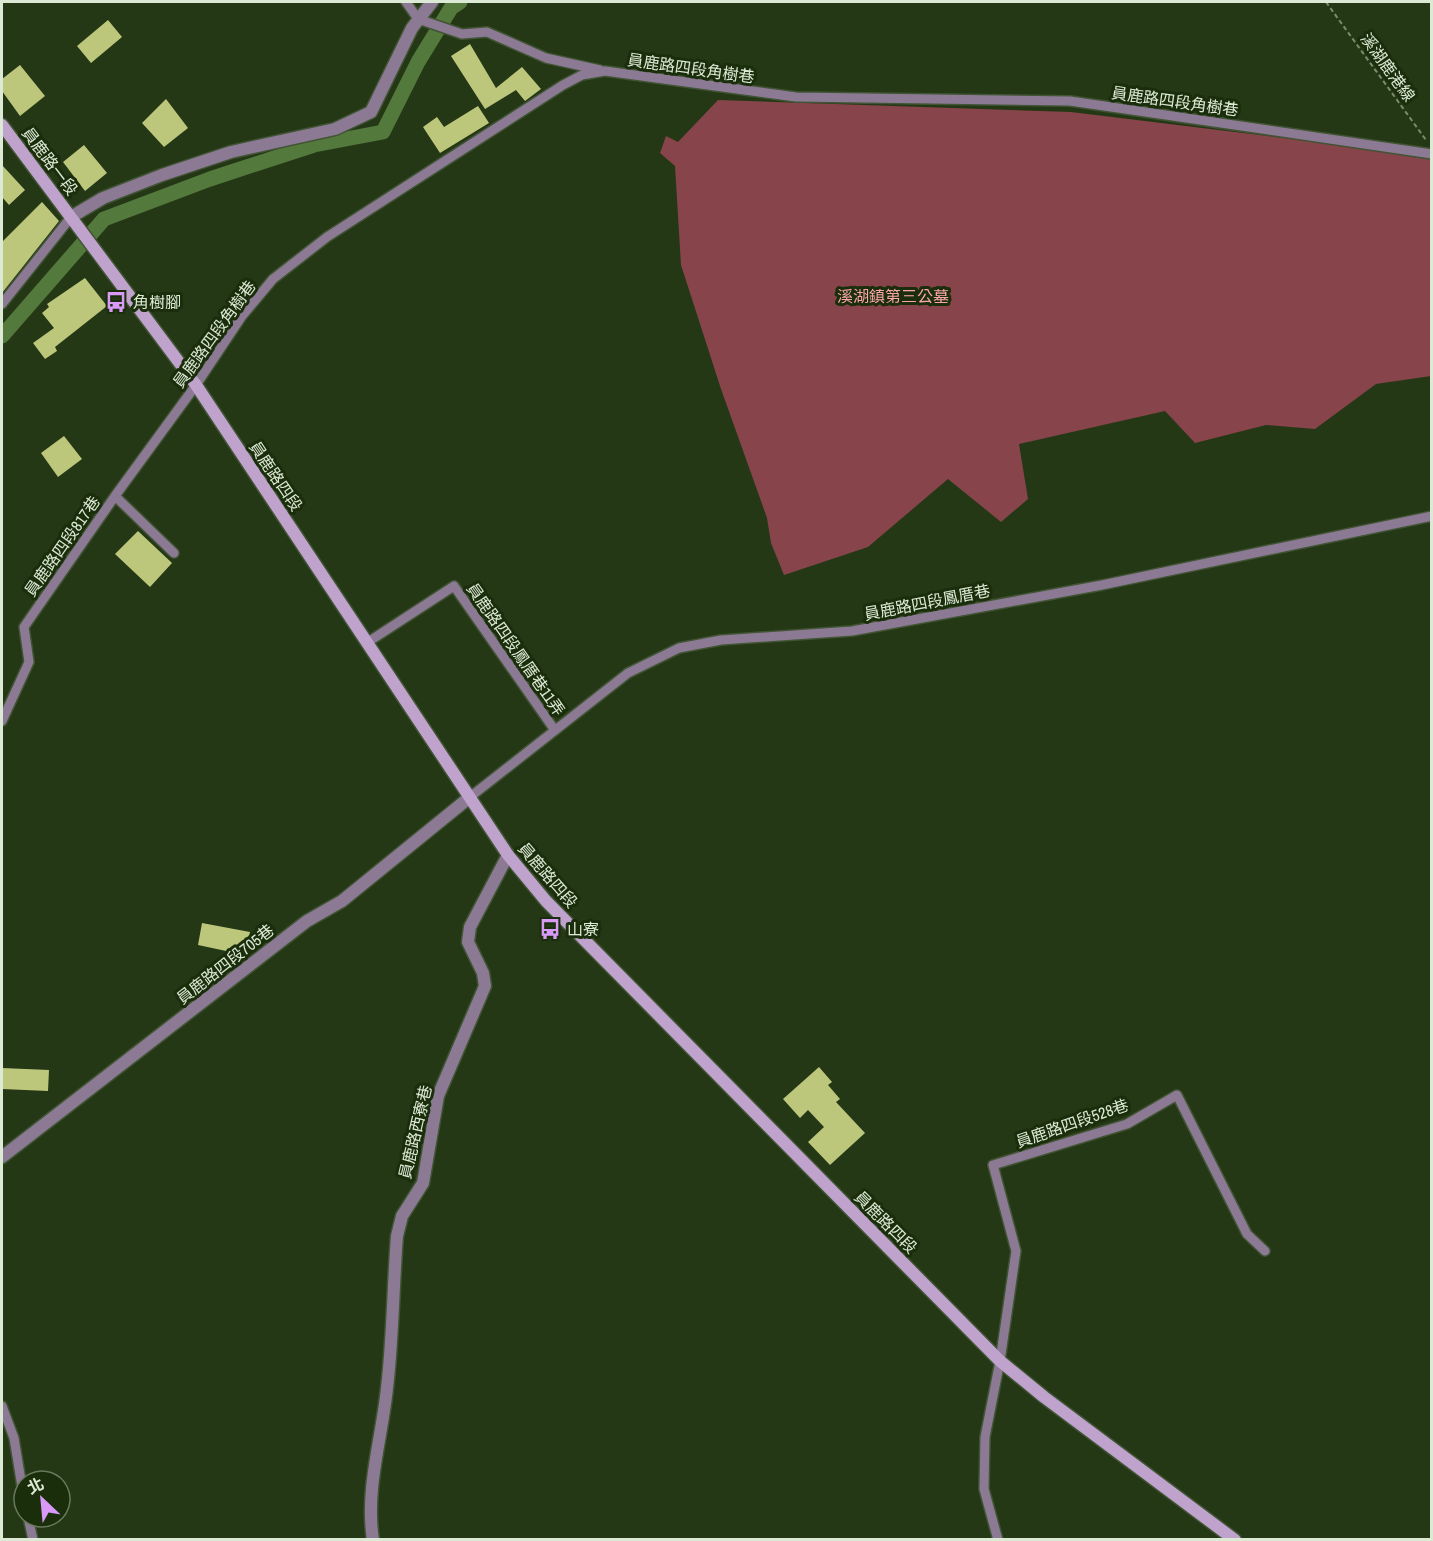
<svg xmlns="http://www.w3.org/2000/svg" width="1433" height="1541" font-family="'Archivo Narrow','Noto Sans TC',sans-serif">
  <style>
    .green { fill: #87444b }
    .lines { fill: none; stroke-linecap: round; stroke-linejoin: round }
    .canal { stroke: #54793c; stroke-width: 15 }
    .building { fill: #bdc77c }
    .service-casing { stroke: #415434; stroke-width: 12 }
    .tertiary-casing { stroke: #415434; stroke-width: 15 }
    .secondary-casing { stroke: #415434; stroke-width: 15 }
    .path { stroke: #7a8b6f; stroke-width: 2; stroke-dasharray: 4.5 3; stroke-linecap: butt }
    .service { stroke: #8c7a95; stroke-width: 9 }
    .tertiary { stroke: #8c7a95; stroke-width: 12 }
    .secondary { stroke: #bfa3cd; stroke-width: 12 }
    .labels { text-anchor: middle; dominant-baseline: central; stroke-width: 6; stroke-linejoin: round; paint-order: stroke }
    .street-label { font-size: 16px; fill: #dce9d4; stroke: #1a2e0c }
    .park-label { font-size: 16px; fill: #fca5ac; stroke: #1a2e0c }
    .poi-label { font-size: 16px; fill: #dce9d4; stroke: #1a2e0c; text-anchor: start }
  </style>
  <rect width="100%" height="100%" fill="#243816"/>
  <path class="green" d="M718,100l353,12 360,44v220l-55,8 -61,45 -49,-4 -71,18 -30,-32 -146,33 9,55 -27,23 -53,-43 -80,68 -84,28 -13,-32 -4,-25 -46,-129 -40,-124 -6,-99 -15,-13 6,-17 12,6z"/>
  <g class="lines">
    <path class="canal" d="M2,336l102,-117 106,-40 104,-34 69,-13 35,-70 33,-54 9,-6"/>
  </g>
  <path class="building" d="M108,20l14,17 -31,26 -14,-17z
    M470,44l26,44 26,-21 19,22 -16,12 -9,-11 -31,19 -34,-53z
    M20,65l25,31 -25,20 -18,-25v-12z
    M166,99l22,29 -24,19 -22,-24z
    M478,106l11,17 -49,30 -17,-26 14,-10 7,10z
    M84,145l23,28 -22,18 -22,-29z
    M2,165l23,25 -16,15 -7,-8z
    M42,202l17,19 -57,72v-51z
    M85,278l22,28 -52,41 2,4 -12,8 -12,-16 21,-15 -12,-15 7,-6 -2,-3z
    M64,436l18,23 -24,18 -17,-24z
    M138,531l34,32 -22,24 -35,-33z
    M202,923l48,9 -5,23 -47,-10z
    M819,1067l13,15 -4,3 12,14 -4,3 29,31 -35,32 -22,-23 16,-15 -16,-17 -8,8 -17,-19z
    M2,1068l47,2 -1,21 -46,-2z"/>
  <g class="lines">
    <defs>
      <path id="service" d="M406,2l12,17 44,15 25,-2 59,26 54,12
        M2,304l69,-87
        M115,496l81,-111 46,-69 31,-37 54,-42 236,-152 19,-10 23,-4 191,26 274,4 362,53
        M368,642l86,-56 100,143
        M2,721l27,-59 -5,-35 91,-131 59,57
        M470,797l158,-124 51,-25 42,-8 131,-9 250,-46 330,-69
        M2,1406l12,32 10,61
        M28,1517l5,23
        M998,1540l-14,-51 1,-52 15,-76 16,-110 -23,-86 134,-41 50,-29 70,139 18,17"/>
      <path id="tertiary" d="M71,217l32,-19 59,-23 69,-23 104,-23 36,-17 41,-84 20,-26
        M2,1157l305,-236 35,-20 128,-104
        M373,1540c-8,-51 9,-102 14,-152 6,-50 6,-102 10,-152l5,-20 21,-33 15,-87 47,-110 -2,-13 -15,-31 2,-15 38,-72"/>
      <path id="secondary" d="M2,125l194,260 312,470 38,46 454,460 44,36 191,143"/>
    </defs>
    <use href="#service" class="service-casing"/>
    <use href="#tertiary" class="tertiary-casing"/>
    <use href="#secondary" class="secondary-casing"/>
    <path class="path" d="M1326,2l100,138"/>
    <use href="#service" class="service"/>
    <use href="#tertiary" class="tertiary"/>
    <use href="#secondary" class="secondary"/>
  </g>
  <defs>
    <symbol id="bus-bare" viewBox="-9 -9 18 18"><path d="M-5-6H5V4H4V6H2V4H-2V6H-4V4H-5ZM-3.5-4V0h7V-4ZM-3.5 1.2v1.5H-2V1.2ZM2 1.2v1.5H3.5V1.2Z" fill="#d99af7" stroke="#1a2e0c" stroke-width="2.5" paint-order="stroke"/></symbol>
  </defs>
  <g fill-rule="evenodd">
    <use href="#bus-bare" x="101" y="287" width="30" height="30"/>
    <use href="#bus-bare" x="535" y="914" width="30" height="30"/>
  </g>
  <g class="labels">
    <g class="street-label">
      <text transform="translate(1388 67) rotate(54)">溪湖鹿港線</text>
      <text transform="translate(691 68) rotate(8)">員鹿路四段角樹巷</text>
      <text transform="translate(1175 101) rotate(8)">員鹿路四段角樹巷</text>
      <text transform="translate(50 161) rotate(53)">員鹿路一段</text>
      <text transform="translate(214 334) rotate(-54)">員鹿路四段角樹巷</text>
      <text transform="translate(276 476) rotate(56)">員鹿路四段</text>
      <text transform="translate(62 546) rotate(-55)">員鹿路四段817巷</text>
      <text transform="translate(927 602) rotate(-11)">員鹿路四段鳳厝巷</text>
      <text transform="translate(516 649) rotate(55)">員鹿路四段鳳厝巷11弄</text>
      <text transform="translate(548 875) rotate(49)">員鹿路四段</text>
      <text transform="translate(225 964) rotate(-38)">員鹿路四段705巷</text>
      <text transform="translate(1072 1123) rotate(-19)">員鹿路四段528巷</text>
      <text transform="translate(415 1132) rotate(-77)">員鹿路西寮巷</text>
      <text transform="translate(886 1222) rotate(45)">員鹿路四段</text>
    </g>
    <g class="park-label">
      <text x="893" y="296">溪湖鎮第三公墓</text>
    </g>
    <g class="poi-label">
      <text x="133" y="302">角樹腳</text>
      <text x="567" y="929">山寮</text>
    </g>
  </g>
  <rect width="1433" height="1541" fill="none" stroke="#dce9d4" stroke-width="6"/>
  <g transform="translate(42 1499) rotate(334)"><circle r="28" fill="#1a2e0c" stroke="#68795c" stroke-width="1.5"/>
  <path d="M0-4.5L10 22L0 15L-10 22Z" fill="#d99af7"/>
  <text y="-9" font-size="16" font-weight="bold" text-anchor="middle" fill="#dce9d4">北</text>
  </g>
</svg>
